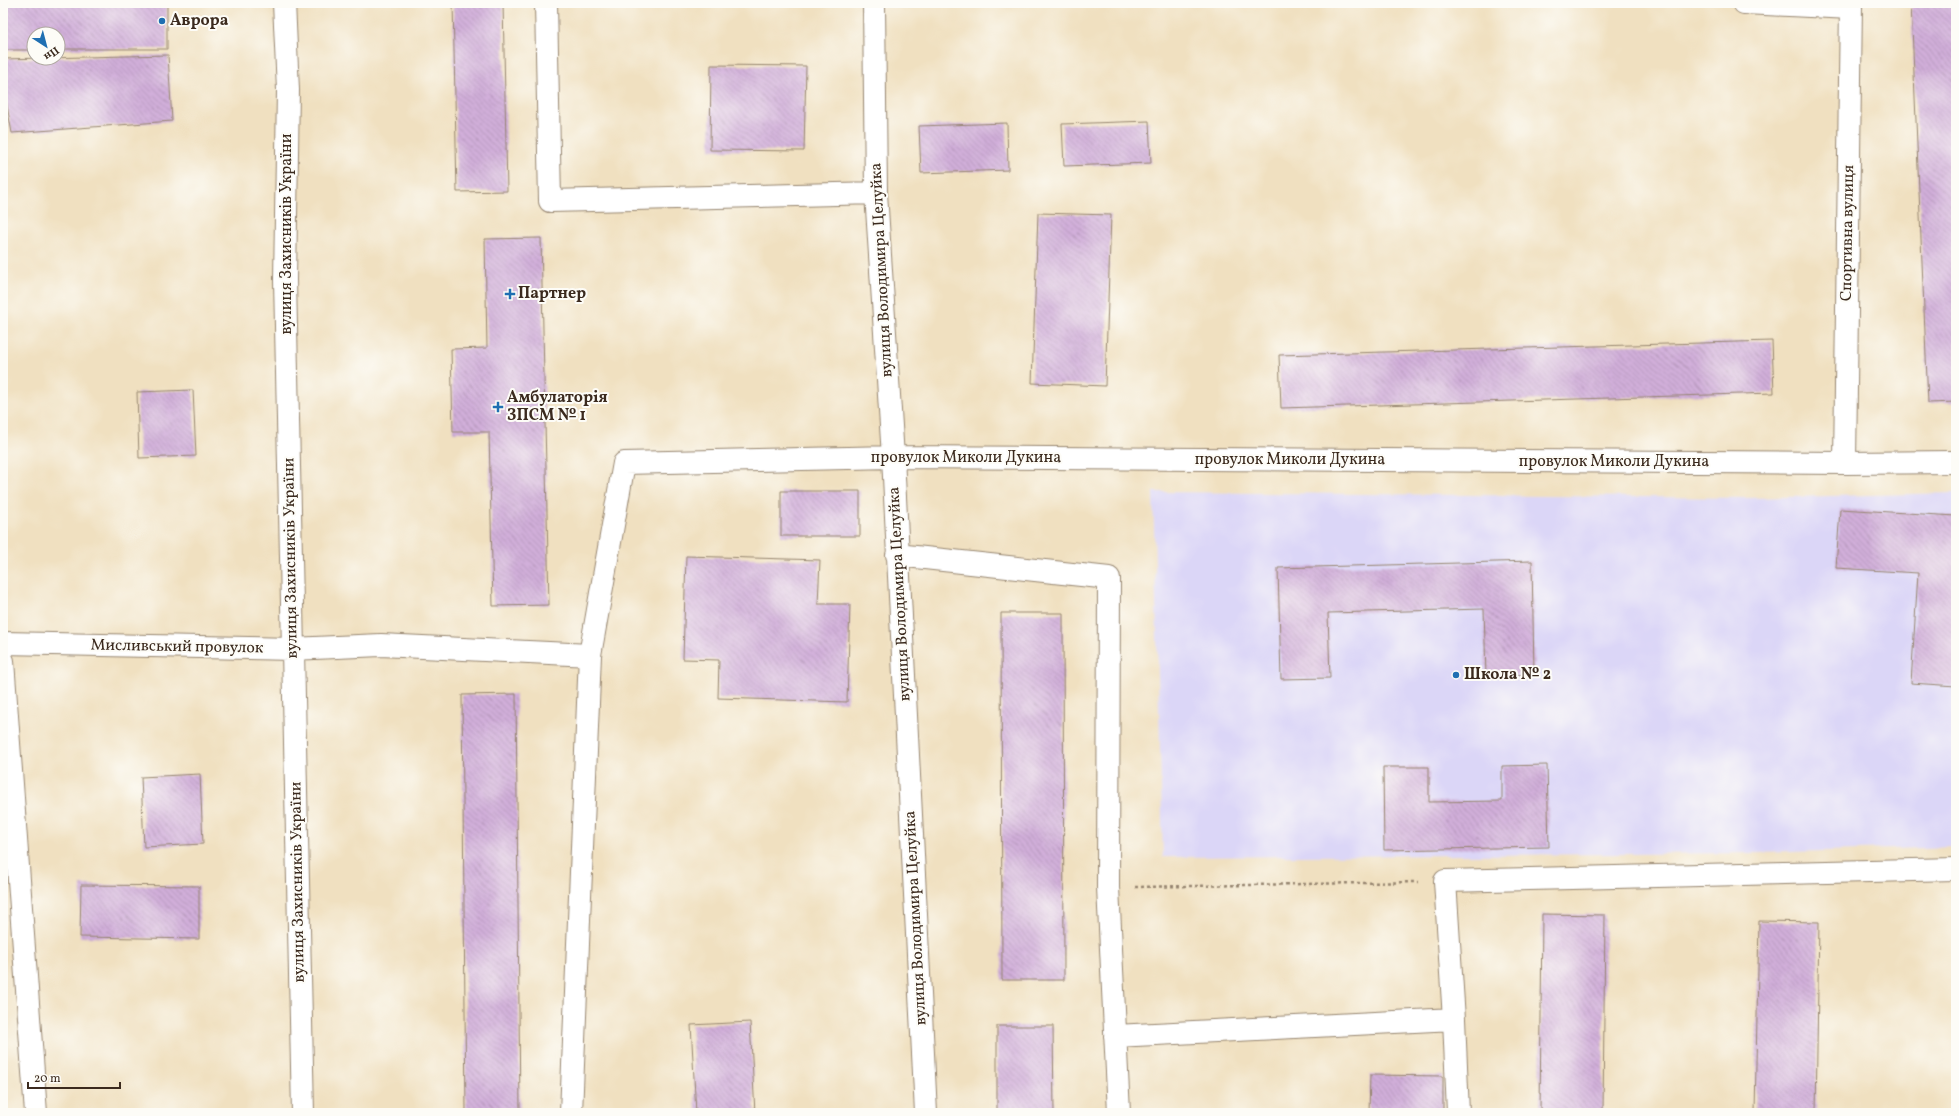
<svg xmlns="http://www.w3.org/2000/svg" width="1959" height="1116" font-family="Vollkorn,serif">
  <style>
    .built { fill: #dbd6f7 }
    .building { fill: url(#building-back-hatch) }
    .lines { fill: none; stroke-linecap: round; stroke-linejoin: round }
    .minor-casing { stroke: #96856f; stroke-width: 24 }
    .path { stroke: #96856f; stroke-width: 2.5; stroke-dasharray: 3 3; stroke-linecap: butt }
    .minor { stroke: #fff; stroke-width: 22 }
    .poi-dot { fill: #1f6fb2; stroke: #fdfcf7; stroke-width: 1.5 }
    .labels { text-anchor: middle; dominant-baseline: central; stroke-width: 4; stroke-linejoin: round; paint-order: stroke }
    .poi-label { font-size: 16px; font-weight: bold; fill: #3b2a1e; stroke: #fdfcf7; text-anchor: start }
    .street-label { font-size: 16px; fill: #3b2a1e; stroke: #fdfcf7 }
  </style>
  <defs>
    <pattern id="building-back-hatch" width="6" height="6" patternUnits="userSpaceOnUse"><rect width="6" height="6" fill="#d1afda"/><path d="M-1 5l2 2M0 0l6 6M5-1l2 2" fill="none" stroke="#ab8fb0"/></pattern>
  </defs>
  <rect width="100%" height="100%" fill="#fdfcf7"/>
  <filter id="ink" filterUnits="userSpaceOnUse"><feTurbulence type="fractalNoise" baseFrequency=".025" numOctaves="2"/><feDisplacementMap in="SourceGraphic" scale="8" xChannelSelector="R" yChannelSelector="G"/><feConvolveMatrix kernelMatrix="1 2 1 2 8 2 1 2 1" color-interpolation-filters="sRGB"/></filter>
  <filter id="wash" filterUnits="userSpaceOnUse"><feTurbulence type="fractalNoise" baseFrequency=".012" numOctaves="4" result="noise"/><feDisplacementMap in="SourceGraphic" scale="16" xChannelSelector="R" yChannelSelector="G"/><feGaussianBlur stdDeviation="0.9" result="paint"/><feColorMatrix in="noise" values="0 0 0 0 0 0 0 0 0 0 0 0 0 0 0 0 0 1.4 0 .05"/><feComposite in="paint" operator="in"/></filter>
  <g filter="url(#wash)">
    <rect width="100%" height="100%" fill="#f0e0c0"/>
    <path class="built" d="M1153,492l595,6 208,-5v354l-197,6 -596,4z"/>
    <g id="blocks">
      <path class="building" d="M3,3h164v46h-109v-15h-24v16h-31z
        M453,3h50l4,188 -50,1z
        M1911,3h45v399l-28,1z
        M168,55l4,66 -160,12 -9,-49v-25z
        M711,65l95,1 -2,85 -94,-1z
        M1149,121l2,42 -87,3 -2,-42z
        M1007,123l1,47 -87,3 -2,-47z
        M1038,213l73,2 -6,171 -73,-3z
        M541,238l8,367 -56,1 -4,-174h-36l-2,-83 36,-1 -2,-109z
        M1772,341l2,52 -493,15 -2,-53z
        M193,390l3,66 -57,2 -2,-66z
        M781,491h79v45h-79z
        M1840,509l116,7v170l-45,-3 7,-110 -82,-5z
        M686,556l134,4 -2,44h32l-3,98 -129,-4 1,-38 -36,-1z
        M1532,561l2,113 -48,2 -2,-67 -156,4 2,65 -49,1 -3,-111z
        M1001,613h62l1,367h-62z
        M516,694l4,419h-54l-4,-418z
        M1547,765l2,82 -165,3 -1,-83h46v35l73,-1v-35z
        M200,774l3,70 -59,3 -3,-70z
        M81,885l118,1v53l-119,-2z
        M1542,914l63,1 -2,198h-63z
        M1759,921l60,1 -3,191h-61z
        M750,1022l5,91h-59l-5,-88z
        M997,1026h56l1,87h-57z
        M1370,1075l73,1v37h-74z"/>
    </g>
  </g>
  <g filter="url(#ink)">
    <use href="#blocks" fill-opacity="0" stroke="#96856f" stroke-width="1"/>
    <g class="lines">
      <defs>
        <path id="minor" d="M284,3l4,87 -3,190 18,833
          M546,3l4,198 326,-8
          M874,3l2,190 17,264 33,656
          M1744,3l107,5
          M1845,463l6,-460
          M897,555l212,23 -1,309 11,226
          M3,643l289,6 89,-4 209,10
          M3,661l33,452
          M1115,1036l339,-17
          M571,1113l19,-458 34,-192 269,-6 952,6 111,-1
          M1458,1113l-4,-94 -9,-138 511,-12"/>
      </defs>
      <use href="#minor" class="minor-casing"/>
      <path class="path" d="M1135,887l283,-5"/>
      <use href="#minor" class="minor"/>
    </g>
  </g>
  <g class="poi-dot">
    <circle cx="162" cy="21" r="4"/>
    <path d="M508 288h4v4h4v4h-4v4h-4v-4h-4v-4h4z"/>
    <path d="M496 401h4v4h4v4h-4v4h-4v-4h-4v-4h4z"/>
    <circle cx="1456" cy="675" r="4"/>
  </g>
  <g class="labels">
    <g class="poi-label">
      <text x="170" y="21">Аврора</text>
      <text x="518" y="294">Партнер</text>
      <text x="507" y="398">Амбулаторія<tspan x="507" dy="18">ЗПСМ № 1</tspan></text>
      <text x="1464" y="675">Школа № 2</text>
    </g>
    <g class="street-label">
      <text transform="translate(1848 233) rotate(-89)">Спортивна вулиця</text>
      <text transform="translate(287 234) rotate(-90)">вулиця Захисників України</text>
      <text transform="translate(882 270) rotate(-93)">вулиця Володимира Целуйка</text>
      <text x="966" y="458">провулок Миколи Дукина</text>
      <text x="1290" y="460">провулок Миколи Дукина</text>
      <text x="1614" y="462">провулок Миколи Дукина</text>
      <text transform="translate(291 558) rotate(-91)">вулиця Захисників України</text>
      <text transform="translate(900 594) rotate(-93)">вулиця Володимира Целуйка</text>
      <text transform="translate(177 647) rotate(1)">Мисливський провулок</text>
      <text transform="translate(298 882) rotate(-91)">вулиця Захисників України</text>
      <text transform="translate(916 918) rotate(-93)">вулиця Володимира Целуйка</text>
    </g>
  </g>
  <rect width="1959" height="1116" fill="none" stroke="#fdfcf7" stroke-width="16"/>
  <g transform="translate(46 46) rotate(144)"><circle r="19" fill="#fdfcf7" stroke="#afa8a0"/>
  <path d="M0-3L7 15L0 10L-7 15Z" fill="#1f6fb2"/>
  <text y="-6" font-size="11" font-weight="bold" text-anchor="middle" fill="#3b2a1e">Пн</text>
  </g>
  <path d="M28 1082v6h92v-6" fill="none" stroke="#3b2a1e" stroke-width="2"/>
  <text x="34" y="1082" font-size="12" fill="#3b2a1e" stroke="#fdfcf7" stroke-width="3" paint-order="stroke">20 m</text>
</svg>
